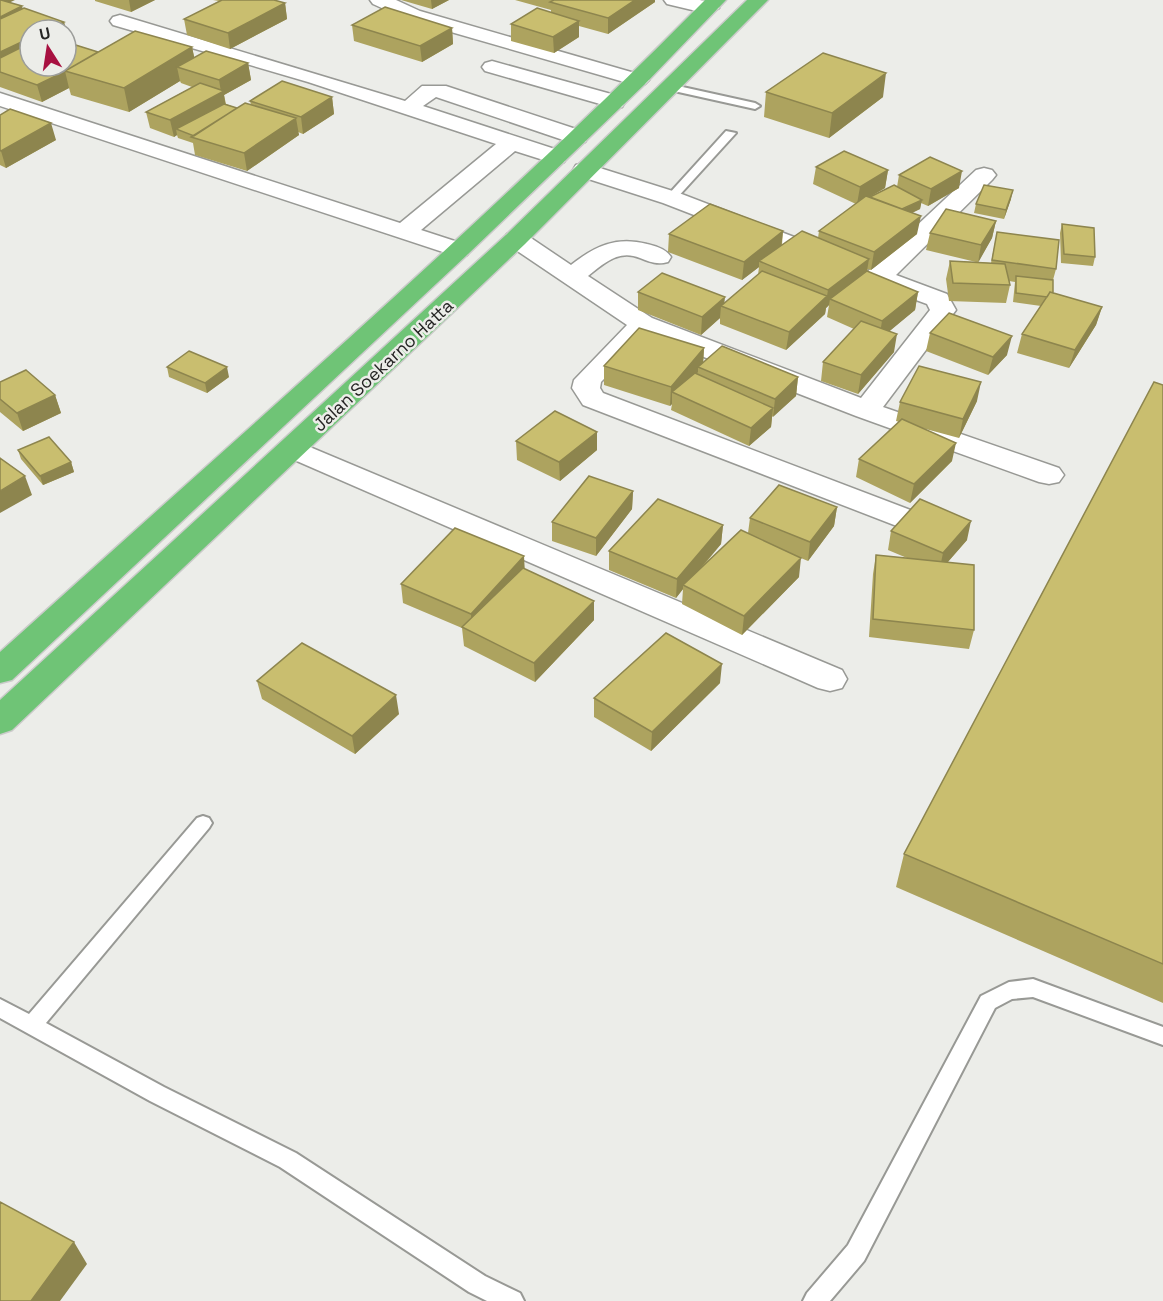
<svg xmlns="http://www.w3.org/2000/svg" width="1163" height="1301" font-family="'Space Grotesk',sans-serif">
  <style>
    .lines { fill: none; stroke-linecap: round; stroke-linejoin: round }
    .lane-casing { stroke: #989995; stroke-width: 4 }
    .street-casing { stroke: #989995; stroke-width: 3 }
    .highway-casing { stroke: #cbcbca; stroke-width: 3 }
    .lane { fill: #fff; fill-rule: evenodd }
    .street { fill: #fff; fill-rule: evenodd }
    .highway { fill: #6fc476; fill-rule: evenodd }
    .wall { fill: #ada35f }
    .shaded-wall { fill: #8d854e }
    .building { fill: #c9be6f; stroke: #8d854e; stroke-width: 1.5 }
    .labels { text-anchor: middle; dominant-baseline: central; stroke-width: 5; stroke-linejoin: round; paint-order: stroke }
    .street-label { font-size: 18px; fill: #252524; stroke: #ecede9 }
  </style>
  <rect width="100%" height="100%" fill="#ecede9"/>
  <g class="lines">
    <defs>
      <path id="lane" d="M669,84l86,19 5,3 -5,3 -90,-20 -1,-2z
        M726,131l10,2 -61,67h-8v-4z
        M203,816l6,2 3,5 -3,5 -163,195 118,64 132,66 189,123 35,17 4,8h-37l-18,-9 -189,-125 -130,-66 -150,-83v-19l29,15 168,-196z
        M1033,979l130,48v18l-130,-48 -21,2 -17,9 -131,253 -34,40h-27l4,-8 41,-48 133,-249 28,-14z"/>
      <path id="street" d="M370,0h26l24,11 225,65 4,4 -4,4h-14l-225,-65 -33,-15z
        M664,0h36l16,4 3,4 -10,6 -42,-10z
        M120,15l285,86 17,-15h24l139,46 3,5 -3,5h-16l-133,-45 -13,9 141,46 3,5 -3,5 -8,2 -41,-13 -94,79 46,15 3,5 -3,5 -9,2 -458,-151v-13l400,130 96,-79 -188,-62 -195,-57 -3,-4 3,-4z
        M492,61l130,36 3,5 -3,5 -8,1 -129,-37 -3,-4 3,-4z
        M584,163l95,30 157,60 3,5 -3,5 -9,2 -9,-2 -155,-60 -87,-28 -3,-5 3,-5z
        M984,168l8,2 4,5 -4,5 -96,95 51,19 9,16 -73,97 176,61 5,7 -5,7 -10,2 -10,-2 -183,-66 -209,-81 -46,47 -1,6 3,5 310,118 4,7 -4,7 -11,3 -319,-123 -11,-17 2,-8 53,-55 -120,-81 -3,-5 3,-5 9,-2 9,2 46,31c24,-19 45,-29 76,-21 9,2 19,5 24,13l-3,5c-11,3 -18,0 -28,-4 -21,-9 -36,5 -52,18l64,42 209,80 69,-88 -3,-6 -57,-21 -7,-7 113,-106z
        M293,440l549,230 5,9 -5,9 -12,3 -12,-3 -535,-233 -4,-6 4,-6z"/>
      <path id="highway" d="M705,0h21l-81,84 -178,171 -455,425 -12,3v-31c237,-215 480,-424 705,-652z
        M747,0h21l-243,244 -513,486 -12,4v-34l507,-466z"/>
    </defs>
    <use href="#lane" class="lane-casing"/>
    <use href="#street" class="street-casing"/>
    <use href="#highway" class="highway-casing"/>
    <use href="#lane" class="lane"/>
    <use href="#street" class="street"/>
    <use href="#highway" class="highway"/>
  </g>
  <path class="wall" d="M0,0l9,3 13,6 42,13 2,8h-36l68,22 94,-5 2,10 54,6 3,17 -27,15 2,9 11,4 14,-3 -1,-4 82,-4 2,17 -31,20 -5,-2 1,3 -52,36 -52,-16 -2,-12 -15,-5 -1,-3 -3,2 -24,-9 -4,-16 46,-25 -11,-4 -1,-2 -51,31 -58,-17 -2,-7 -27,14 -42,-15z
    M95,0h60l-24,12 -36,-11z
    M213,0h61l11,3 2,16 -57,30 -43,-14 -3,-16 35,-18z
    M401,0h48l-17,9z
    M515,0h140v2l-47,32 -29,-8v11l-25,16 -43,-12v-17l40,-12v-2z
    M352,25l100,3 1,16 -31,18 -68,-21z
    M766,92l117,5 -54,41 -65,-21z
    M0,115l56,25 -50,28 -6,-3z
    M816,167l72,3 -3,18 -15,9 27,-10 2,-12 60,13 -31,18 -7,-3 -1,6 -9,4 6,21 -46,36 -3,-1 -1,2 51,21 -3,18 -26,21 5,21 -36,42 -37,-13 2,-19 31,-33 -27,-12 2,-12 -3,3 -1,6 -39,36 -66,-26v-6l-19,17 -63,-25v-18l87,11 33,-28 1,-8 -17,13 -74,-28 1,-18 114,-3 -1,14 36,-7 1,-7 37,-27 -43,-20z
    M1011,199l-7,20 -30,-6 2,-9z
    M996,221l-4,17 -14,24 13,1 6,-31 59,37 -3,11v13l49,14 -6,18 -27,43 -52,-15 5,-19 19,-28 -28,-4 2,-20 -6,-1 1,4 -4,18 -57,-2 -3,-22 4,-18 26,1 -50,-12 4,-17z
    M1062,224l33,33 -2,9 -32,-3 -1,-30z
    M930,333l77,22 -19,20 -62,-24z
    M704,348l-1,14 95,15 -2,19 -24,21 -1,10 -22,19 -78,-36 1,-6 -2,2 -66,-21v-19z
    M167,367l62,10 -22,16 -38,-16z
    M0,382l55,13 6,18 -38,18 -23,-19z
    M1163,385v618l-267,-116 8,-33z
    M977,401l-18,37 -37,-10 30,33 -42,42 -54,-26 3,-18 40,-37 -3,-1 4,-19z
    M597,432v18l-37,31 -43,-21 -1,-19z
    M18,450l53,12 3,10 -31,13 -22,-26z
    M633,491l-1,18 -36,47 -44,-15v-19z
    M837,507l-3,19 -26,35 -12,-5 3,21 -57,58 -60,-31 1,-15 -7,9 -67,-28v-19l114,-26 -2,19 -21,26 48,-37 2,-15z
    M891,531l76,9 -20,23 27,67 -5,19 -100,-12 4,-63 3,-19 31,3 -19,-8z
    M524,556v13l70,32v19l-59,62 -71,-36 -2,-18 -59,-25 -2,-19z
    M257,681l142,33 -44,40 -93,-55z
    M720,683l-69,68 -57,-34v-19z"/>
  <path class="shaded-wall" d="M0,0h15l-15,7z
    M129,0h26l-24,12z
    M431,0h18l-17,9z
    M635,0h20v2l-47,32v-16z
    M285,3l2,16 -57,30 -2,-16z
    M22,6l4,16 -26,13v-18z
    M579,21v16l-25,16 -1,-16z
    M64,22l2,8h-19z
    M452,28l1,16 -31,18 -2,-16z
    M30,38v19l-30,14v-19z
    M192,47l5,23 -20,-3 3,14 -51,31 -5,-24z
    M248,63l3,17 -27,15 2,13 -50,21 1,6 -3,2 -4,-17 51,-28 -2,-12z
    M65,71l4,17 -27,14 -5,-17z
    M886,73l-3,24 -54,41 3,-25z
    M332,97l2,17 -31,20 -2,-17z
    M296,118l3,17 -52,36 -3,-18z
    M51,123l5,17 -50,28 -5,-17z
    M888,170l-3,18 -28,16 3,-17z
    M962,171l-3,17 -31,18 3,-17z
    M1013,190l-2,9 -7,20 2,-9z
    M922,200l-2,9 -24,12 1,-9z
    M921,216l-4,18 -46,36 3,-18z
    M996,221l-4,17 -14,25 3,-18z
    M783,231l-2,17 -22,13v6l-17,13 2,-18z
    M869,259l-3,18 -36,22 -1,6 -3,3 -1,6 -39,36 3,-18 38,-36 1,-6z
    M918,292l-3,18 -36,30 3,-19z
    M725,297l-1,10 -3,-1 -1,12 -19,17 1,-18z
    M1102,307l-6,18 -27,43 6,-18z
    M897,334l-3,18 -36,42 3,-19z
    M1012,336l-5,19 -19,20 5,-18z
    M704,348l-1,18 -5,1v5l-19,23 -7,-3v12l-2,2 1,-19z
    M227,367l2,10 -22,16 -2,-10z
    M798,377l-2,19 -23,21 2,-18z
    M981,382l-4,19 -18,37 4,-19z
    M55,395l6,18 -38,18 -6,-18z
    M773,408l-2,19 -22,19 2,-18z
    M597,432v18l-37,31 -1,-19z
    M956,443l-4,18 -42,42 4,-19z
    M71,462l3,10 -31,13 -3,-9z
    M25,476l7,19 -32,18v-22z
    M633,491l-1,18 -36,47v-18z
    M837,507l-3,19 -26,35 2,-19z
    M971,521l-4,19 -28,32 4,-19z
    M723,525l-2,19 -36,42 -2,-1v4l-7,9 1,-19z
    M524,556l1,18 -53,59 -1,-19z
    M801,558l-2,19 -57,58 2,-19z
    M594,601v19l-59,62 -1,-19z
    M722,664l-2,19 -69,68 1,-19z
    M396,695l3,19 -44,40 -3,-18z
    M74,1242l13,22 -27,37h-29z"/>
  <path class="building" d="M0,0h1l21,6 -22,11z
    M222,0h52l11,3 -57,30 -44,-14z
    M554,0h81l-27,18 -58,-16z
    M385,7l67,21 -32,18 -68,-21z
    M24,8l40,14 -17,8h-17v8l-30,14v-33z
    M537,8l42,13 -26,16 -42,-13z
    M135,31l57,16 -68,41 -59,-17z
    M66,42l32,10 -33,19h1l-29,14 -37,-13v-14l30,-15v23h36z
    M206,51l42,12 -29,17 -42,-13z
    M823,53l63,20 -54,40 -66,-21z
    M282,81l50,16 -31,20 -51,-16z
    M200,83l24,8 -54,29 -24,-8z
    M245,103l51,15 -52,35 -53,-16z
    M224,104l13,4 -43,28 -18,-7z
    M10,109l41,14 -50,28 -1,-1v-35z
    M844,151l44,19 -28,17 -44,-20z
    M930,157l32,14 -31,18 -32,-14z
    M894,185l28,15 -20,9 -32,-12z
    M984,185l29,5 -7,20 -30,-6z
    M866,196l55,20 -47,36 -55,-21z
    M710,204l73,27 -39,31 -75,-28z
    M946,209l50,12 -15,24 -51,-12z
    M1062,224l32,4 1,29 -31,-3z
    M802,231l67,28 -41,31 -69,-29z
    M997,232l62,8 -3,29 -64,-9z
    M950,261l55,3 5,21 -57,-2z
    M762,271l65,25 -38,36 -68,-26z
    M867,271l51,21 -36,29 -52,-22z
    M662,273l63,24 -23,20 -64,-25z
    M1016,276l37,4v13l-3,-1 -3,5 -31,-4z
    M1050,292l52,15 -27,43 -53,-16z
    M949,313l63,23 -19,21 -63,-24z
    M861,321l36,13 -36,41 -38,-13z
    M639,328l65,20 -33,39 -67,-21z
    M722,346l76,31 -23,22 -77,-32z
    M189,351l38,16 -22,16 -38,-16z
    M919,366l62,16 -18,37 -63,-17z
    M26,370l29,25 -38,18 -17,-14v-17z
    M695,373l78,35 -22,20 -79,-36z
    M1154,382l9,3v579l-259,-110z
    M555,411l42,21 -38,30 -43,-21z
    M902,419l54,24 -42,41 -55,-25z
    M49,437l22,25 -31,14 -22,-26z
    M0,458l25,18 -25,15z
    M589,476l44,15 -37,47 -44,-16z
    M779,485l58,22 -27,35 -60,-24z
    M658,499l65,26 -46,54 -68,-28z
    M920,499l51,22 -28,32 -52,-22z
    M455,528l69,28 -53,58 -70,-30z
    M741,530l60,28 -57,58 -61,-31z
    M876,555l98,10v65l-101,-11z
    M523,568l71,33 -60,62 -72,-36z
    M666,633l56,31 -70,68 -58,-34z
    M302,643l94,52 -44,41 -95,-55z
    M0,1202l74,40 -43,59h-31z"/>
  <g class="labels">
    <g class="street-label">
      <text transform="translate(383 365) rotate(-43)">Jalan Soekarno Hatta</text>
    </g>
  </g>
  <g transform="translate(48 48) rotate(348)"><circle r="28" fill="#ecede9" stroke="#9c9d9a" stroke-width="1.5"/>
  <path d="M0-4.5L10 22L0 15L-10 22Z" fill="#a81141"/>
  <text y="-9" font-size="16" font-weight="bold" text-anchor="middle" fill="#252524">U</text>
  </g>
</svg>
